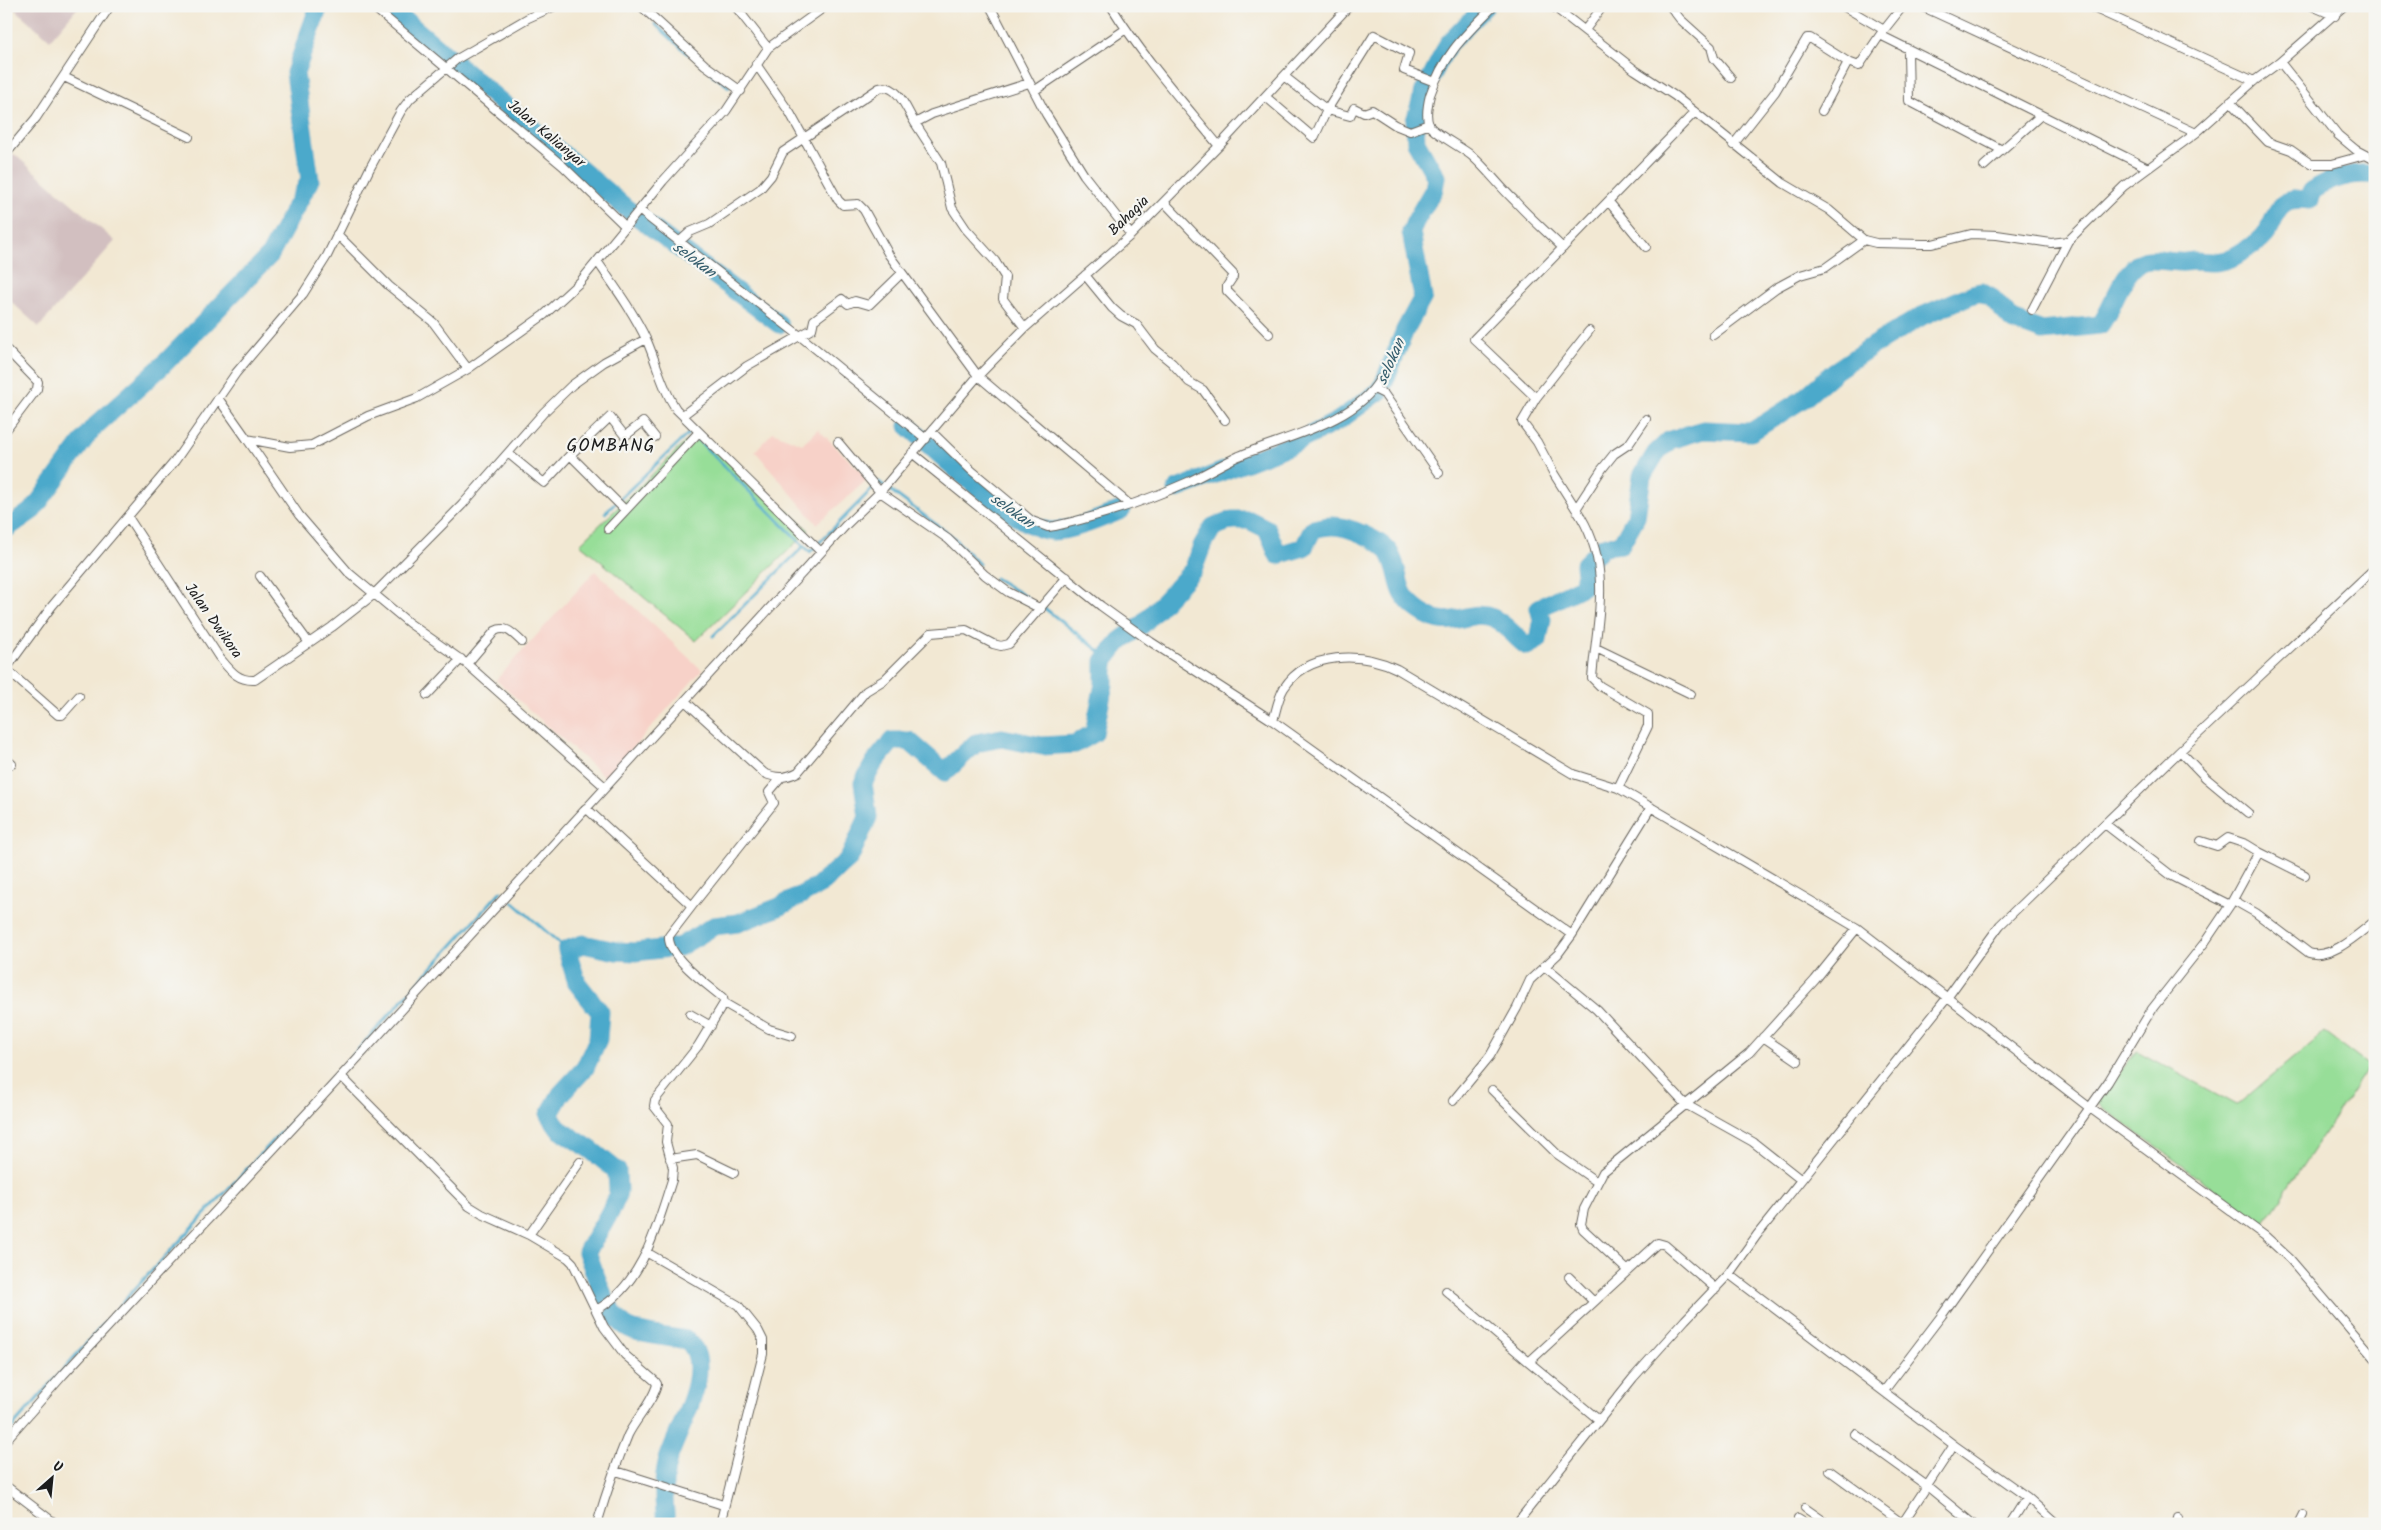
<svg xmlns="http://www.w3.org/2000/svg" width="2381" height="1530" font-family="Kalam,sans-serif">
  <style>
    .built { fill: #f7d1c8 }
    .industrial { fill: #d2bfc0 }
    .green { fill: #97de98; stroke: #5a7d5a }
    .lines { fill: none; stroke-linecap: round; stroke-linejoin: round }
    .stream { stroke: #4ca9cb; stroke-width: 3 }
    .river { stroke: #4ca9cb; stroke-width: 19 }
    .minor-casing { stroke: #67635c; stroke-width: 10 }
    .minor { stroke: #fff; stroke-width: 8 }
    .labels { text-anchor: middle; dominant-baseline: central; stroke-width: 4.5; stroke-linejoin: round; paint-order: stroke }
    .street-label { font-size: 15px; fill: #1c1c1c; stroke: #f6f6f2 }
    .water-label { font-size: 16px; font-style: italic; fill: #325b6b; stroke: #f6f6f2 }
    .quarter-label { font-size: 18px; letter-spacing: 1px; fill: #1c1c1c; stroke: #f6f6f2 }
  </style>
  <rect width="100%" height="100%" fill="#f6f6f2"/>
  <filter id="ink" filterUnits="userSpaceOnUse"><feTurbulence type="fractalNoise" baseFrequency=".02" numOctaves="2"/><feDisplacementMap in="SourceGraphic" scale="10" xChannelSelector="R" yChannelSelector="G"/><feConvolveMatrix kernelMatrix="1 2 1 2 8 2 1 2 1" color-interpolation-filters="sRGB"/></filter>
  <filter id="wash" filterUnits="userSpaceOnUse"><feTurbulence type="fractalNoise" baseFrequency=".0096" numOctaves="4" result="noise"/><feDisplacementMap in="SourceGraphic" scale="20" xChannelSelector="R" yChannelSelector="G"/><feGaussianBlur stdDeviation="1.12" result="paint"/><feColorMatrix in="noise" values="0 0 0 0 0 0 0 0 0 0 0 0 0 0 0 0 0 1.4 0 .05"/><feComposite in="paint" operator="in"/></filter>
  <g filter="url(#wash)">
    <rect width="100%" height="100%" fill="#f2e8d3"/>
    <path class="built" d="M818,429l50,50 -51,45 -62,-73 18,-19 29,12z
      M595,571l107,99 -96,108 -110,-98z"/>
    <path class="industrial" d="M11,6h68l-29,34z
      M14,154l101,87 -76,86 -33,-30v-137z"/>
    <path class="green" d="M697,431l112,99 -113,111 -116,-97z
      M2324,1032l45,34 -106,159 -167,-123 41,-51 100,54z"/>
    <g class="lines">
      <path class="stream" d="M655,24l33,30
        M712,74l17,13
        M605,513l85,-81 120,120 69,-70 74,55 26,27
        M995,578l33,20
        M1043,607l64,50
        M713,636l91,-90
        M513,902l54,48
        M7,1433l124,-140 215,-230 155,-172"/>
      <path class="river" d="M388,6l238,202 153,116
        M908,426c27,24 111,105 144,105 20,0 50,-13 69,-21
        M1177,489l114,-44 47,-24 43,-31 24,-60 18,-33 -12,-65 4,-10 19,-33 2,-12 -20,-35 -1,-21 9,-30 24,-47 37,-38
        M6,529l27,-19 59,-81 70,-63 108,-111 40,-75 -15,-107 24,-67
        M666,1524c-2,-21 -4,-40 1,-61 8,-31 51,-95 20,-123 -18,-3 -37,-4 -54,-10 -25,-8 -37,-55 -46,-78 8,-17 29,-44 31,-61 0,-6 -1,-13 -1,-20l-26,-21 -32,-21 -10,-14 12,-21 24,-26 13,-29 2,-27 -23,-29 -10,-33 16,-6 33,7 19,1 44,-5 35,-21 24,-3 41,-16 39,-21 31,-27 19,-42 -5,-34 11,-20 18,-22h17l36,31 31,-29 26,-5 40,8 33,-2 19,-11 10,-49v-23l16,-20 23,-17 50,-54 9,-24 11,-19 19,-7h17l18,9 11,26 26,-8 9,-18c6,-1 12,-3 18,-3 15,-1 50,14 58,26 14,23 3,40 31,59 33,23 46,-4 73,7 15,7 21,19 34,28l11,-6 4,-21 -3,-11 44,-22 3,-12 -1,-10 19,-18 17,-2 15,-27 6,-41 14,-23 14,-13 33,-10 48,2 52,-33 32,-28 37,-25 50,-30 51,-22 8,-2 11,6 20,22 30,11 58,-6c13,-16 21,-52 41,-63 11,-5 26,0 38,0 5,1 10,-1 15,-1 15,1 27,3 41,-5 6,-4 20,-11 25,-16 22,-19 8,-45 50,-40l2,-9c18,-12 41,-20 63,-16"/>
    </g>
  </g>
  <g filter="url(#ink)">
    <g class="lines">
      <defs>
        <path id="minor" d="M372,6l191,160 62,60
          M641,6l64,59 36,26
          M735,6l33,42
          M990,6l56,108 38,61 47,60
          M1111,6c31,50 71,95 108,140
          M1494,6c-30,30 -50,48 -64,89 -2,8 -5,21 -1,30 4,8 34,23 43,31 15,13 27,30 42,44 15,17 33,32 49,48
          M1553,6l82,64 40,26 108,87 46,27 35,30 12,3 47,1h9l39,-10 26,1 54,8 17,-2 56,-55 72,-53 58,-52 26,-19 64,-56
          M1670,6l10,13 31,28 3,11 17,20
          M1843,6l41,24
          M1921,6l275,127
          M2089,6l165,75
          M2312,6l23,10
          M1585,30l18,-24
          M1880,35l268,133
          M1908,51l1,50 93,49
          M2280,62l58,73 18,15 19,10
          M756,64l34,49 48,87 5,5 15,-1 6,6 25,45 89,121 151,128
          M64,77l125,60
          M1285,77l42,33 47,-75 35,18 -5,17 31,12
          M1034,91l92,-62
          M1266,97l48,41 13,-28 23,6 4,-8 10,5 8,-3 23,15 15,6 19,-7
          M2230,102l38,40 23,8 20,14h21l33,-9
          M1822,111l26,-49
          M915,123l26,40 11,45 14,21 29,32 10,16 -2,22 22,29
          M1733,145l42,-53 32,-54h3l38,24 11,4 21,-31 23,-29
          M6,154l30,-36 74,-112
          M1984,166l56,-50
          M1164,202l69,72v3l-6,9v5l42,43
          M1609,202l37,45
          M639,210l161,126 126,103
          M337,234l52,52 44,36 35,47
          M679,242l11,-10 19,-8 51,-35 11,-13 12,-24 96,-64c19,-6 28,23 36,35l17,-9 97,-31
          M597,261c18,26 37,52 50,80 10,23 15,47 29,68l145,143
          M1085,275l27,33 9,8 15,8 19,25 17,14 17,19 14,8 22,30
          M2032,310l36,-69
          M1713,335l63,-47 24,-13 25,-7 39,-28
          M6,349l32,33 -1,7 -31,41
          M1374,389l10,5 55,79
          M218,398l29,41 43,8 22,-2 56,-29 49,-18 51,-29 76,-54 36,-33 83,-101 63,-70 42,-63 58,-42
          M1536,398l-62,-59 221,-227
          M683,415l64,-49 65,-37 2,-9 28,-21 6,5 7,-3 14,4 33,-32
          M932,432l39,38 61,51 16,6 7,-1c45,-10 91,-25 133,-44 17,-8 34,-18 51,-26 43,-19 116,-32 141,-77
          M247,439l52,76 50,58 60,50 58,41 138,123
          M838,442l42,50 68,47 37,36 23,17 33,17
          M912,453l189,153 50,36 122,79 299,214
          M509,454l35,29 26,-28 55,55
          M570,455l40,-38 15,19 18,-14 12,15
          M1576,509l-22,-35 -17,-32 -15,-20 14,-24 53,-67
          M128,517l91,140c11,13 18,24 36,23l77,-53 41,-32 89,-90 82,-93 28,-27 32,-23 42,-23
          M608,529l91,-97
          M260,576l49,67
          M1596,648l95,46
          M467,664l28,-33c12,-6 18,3 27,11
          M6,669l46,-63 123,-145 61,-88 67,-79 24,-38 43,-88 31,-57 9,-12 47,-40 71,-41 27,-12
          M6,669l52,46h4l17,-19
          M427,695l34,-36
          M685,701l79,72c13,6 22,5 34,-1l68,-81 18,-11 47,-47 35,-3 27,14 8,2 8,-2 58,-67
          M1273,721c3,-10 5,-23 11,-33 24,-37 78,-36 113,-19l176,105 45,14 239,140 233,180 175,128 25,23 85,99
          M2180,751l26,27 42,35
          M6,759l6,5
          M1618,788l30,-62v-12l-48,-28 -8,-8c5,-62 22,-113 -16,-169l26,-40 12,-15 15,-10 17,-25
          M586,808l106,98 -23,30c-2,21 39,49 54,62l1,5 -26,43 -43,54 -1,6 14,18 -2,18 7,26 -1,12c-15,46 -30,106 -76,130
          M2105,824l67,52 58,29
          M2259,852l46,23
          M2233,900l23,13 53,40c22,7 49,-19 66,-32
          M692,906l82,-103 -5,-11 12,-14
          M1544,966l53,44 88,94 68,38 47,37
          M724,1003l45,26 23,7
          M690,1014l21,12
          M1763,1037l35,24
          M341,1076l128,130 13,8 47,21 39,23 5,5 31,64 21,28 30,26 2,3c-3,16 -21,35 -29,51 -12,29 -22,59 -31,89
          M1492,1090l65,64 40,28
          M1453,1101l37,-45 27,-48 13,-28 28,-26 14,-19 79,-128
          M670,1159l27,-4 37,18
          M529,1235l51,-73
          M646,1252l92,53 20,25 5,10v14l-43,170
          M1627,1270l-44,-41 -2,-5 3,-15 19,-37 146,-119 66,-73 42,-52
          M1729,1274l225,171 73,52 30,27
          M1569,1277l24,24
          M1446,1291l83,71
          M1884,1391l58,-76 166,-233 44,-73 53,-67 25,-37 29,-53 -13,-8 -18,-6 -11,8 -16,-5
          M1599,1420l-70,-58 129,-119 7,2 51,44
          M1855,1434l72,52 46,38
          M6,1440l57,-65 257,-276 526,-574 34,-33 98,-116 47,-48 106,-93 88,-89 130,-140
          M616,1471l107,34
          M1830,1471l73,53
          M6,1486l50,38
          M1805,1508l23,16
          M1798,1519l8,5
          M1516,1524l117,-146 52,-58 44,-46 28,-39 190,-237 53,-73 180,-174 195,-183
          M1902,1524l52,-79
          M2010,1524l17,-27
          M2177,1524l1,-5
          M2299,1524l4,-8"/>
      </defs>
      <use href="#minor" class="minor-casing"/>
      <use href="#minor" class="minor"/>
    </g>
  </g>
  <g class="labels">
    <g class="street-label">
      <text transform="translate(546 134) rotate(40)">Jalan Kalianyar</text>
      <text transform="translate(1129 216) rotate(-44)">Bahagia</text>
      <text transform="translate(213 621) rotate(55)">Jalan Dwikora</text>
    </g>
    <g class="water-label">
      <text transform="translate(694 260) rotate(37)">selokan</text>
      <text transform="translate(1391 362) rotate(-66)">selokan</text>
      <text transform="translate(1012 511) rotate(35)">selokan</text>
    </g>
    <g class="quarter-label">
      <text x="611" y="446">GOMBANG</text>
    </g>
  </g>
  <rect width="2381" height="1530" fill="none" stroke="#f6f6f2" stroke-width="25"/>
  <g transform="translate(52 1478) rotate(27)" stroke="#f6f6f2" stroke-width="4" paint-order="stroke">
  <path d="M0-4L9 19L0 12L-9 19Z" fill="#1c1c1c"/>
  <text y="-8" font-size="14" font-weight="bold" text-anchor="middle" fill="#1c1c1c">U</text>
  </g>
</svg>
